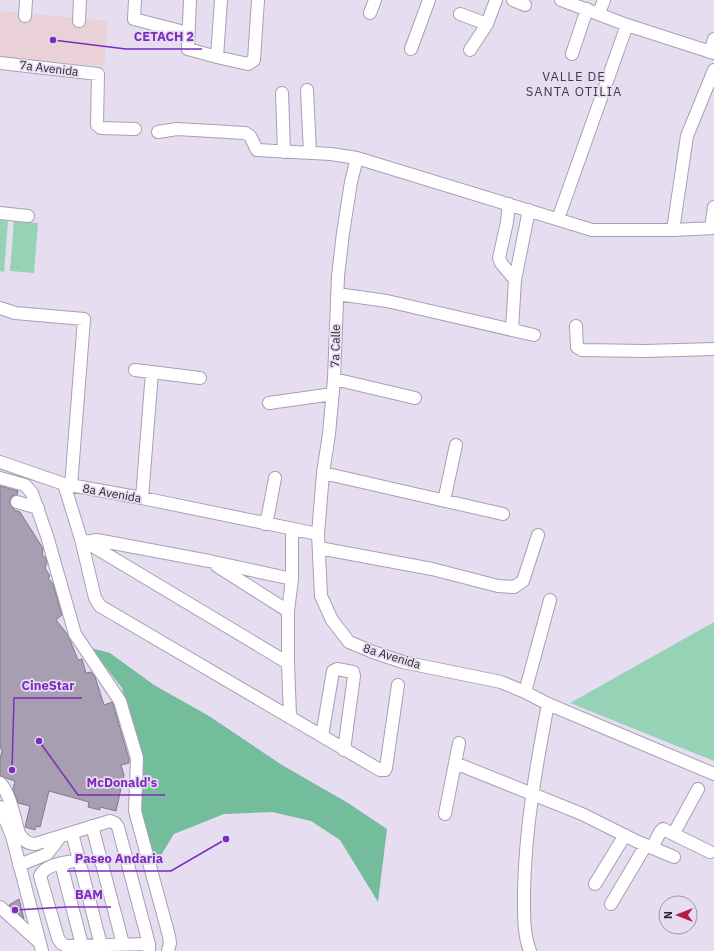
<svg xmlns="http://www.w3.org/2000/svg" width="714" height="951" font-family="'IBM Plex Sans',sans-serif">
  <style>
    .education { fill: #ead0d7 }
    .green { fill: #96d3b6 }
    .forest { fill: #74bd9c }
    .building { fill: #a79fb1; stroke: #81798b }
    .lines { fill: none; stroke-linecap: round; stroke-linejoin: round }
    .minor-casing { stroke: #a8a0b2; stroke-width: 14 }
    .minor { stroke: #fff; stroke-width: 12 }
    .labels { text-anchor: middle; dominant-baseline: central; stroke-width: 3.5; stroke-linejoin: round; paint-order: stroke }
    .street-label { font-size: 12px; fill: #2e2b32; stroke: #e6ddf0 }
    .neighbourhood-label { font-size: 13px; letter-spacing: 1px; fill: #423a4a; stroke: #e6ddf0 }
    .leader { fill: none; stroke: #7b2cbf; stroke-width: 1.5 }
    .callout-dot { fill: #7b2cbf; stroke: #e6ddf0; stroke-width: 1.5 }
    .callout-label { font-size: 13px; text-anchor: middle; font-weight: bold; fill: #7b2cbf; stroke: #e6ddf0; stroke-width: 3.5; stroke-linejoin: round; paint-order: stroke }
  </style>
  <rect width="100%" height="100%" fill="#e6ddf0"/>
  <path class="education" d="M0,11l108,10 -4,45 -104,-7z"/>
  <path class="green" d="M0,220l8,1 -4,51 -4,-1z
    M14,221l24,2 -4,50 -24,-2z
    M714,622v139l-144,-58z"/>
  <path class="forest" d="M91,648l19,5 44,32 55,31 73,49 66,38 39,26 -9,73 -38,-62 -29,-19 -39,-9 -48,2 -50,20 -21,34 -13,-59 3,-51 -21,-70z"/>
  <path class="building" d="M0,486l18,5 -1,4 -5,1 -2,4v4l4,5v1l6,2 22,35 1,3 -1,5 3,2 2,5 -2,6 5,8 -2,2 5,6 9,31 -6,5 12,15 10,25 4,-1 4,14 5,-1 4,5 9,28 8,-3 1,2 16,55v4l-8,2 3,10 -8,36 -16,-4v3l-12,-3 1,-5 -40,-11 -9,36 -4,-1 -1,4 -10,-3 5,-21 -12,-3 -5,-14 2,-8 -15,-5v-17l2,-8 -2,-5z
    M19,899l5,20 -15,-14z"/>
  <g class="lines">
    <defs>
      <path id="minor" d="M135,0l-1,19 54,14
        M190,0l-2,49 29,8 31,7 6,-4 4,-60
        M513,0l12,5
        M561,0l66,25 87,28
        M370,13l5,-13
        M599,13l5,-13
        M460,14l27,10 -17,26
        M25,16l1,-16
        M79,21l1,-21
        M487,24l9,-24
        M411,49l18,-49
        M710,52l4,-13
        M572,54l15,-45
        M217,57l4,-57
        M0,63l98,11 -1,51 4,3 34,1
        M307,90l3,63
        M282,93l2,59
        M158,132l19,-3 68,4 5,3 7,14 74,4 26,4 235,72h81l41,-2
        M357,158l-6,24 -8,51 -5,43 -4,103 -5,55 -6,39 -5,61 3,62 11,24 17,22 24,10 30,10 98,20 24,10 23,12 166,70
        M509,204l-2,18 -8,36 2,5 14,17
        M0,213l28,3
        M558,219l69,-194
        M711,228l3,-21
        M673,230l14,-94 27,-66
        M337,294l50,7 147,34
        M0,308l15,5 69,6 -13,167
        M576,326l1,21 5,3 63,1 69,-2
        M512,330l3,-50 14,-70
        M135,370l65,8
        M334,379l81,19
        M269,403l64,-9
        M0,462l64,22 78,14 176,36
        M323,473l180,41
        M0,478l25,7 7,8 15,43 28,98 45,67 17,57 -2,53 34,125 1,7 -2,8
        M64,484l17,55 14,59 5,8 280,164h5l1,-2 12,-83
        M142,498l10,-126
        M444,501l12,-56
        M17,502l21,6
        M265,524l3,-9 7,-37
        M81,539l207,124
        M86,542l11,-2 112,21 83,18
        M319,548l113,21 66,17 16,1 9,-6 15,-46
        M217,566l71,45
        M525,692l25,-92
        M290,716l-2,-53v-52l4,-32v-50
        M322,736l11,-65 4,-2 16,3 1,4 -10,74
        M455,763l127,51 54,27 38,16
        M0,783c9,7 16,40 19,51
        M0,807l12,29 30,115
        M445,814l14,-71
        M92,826l31,118
        M72,833l29,112
        M674,833l24,-44
        M12,836l7,-2c5,6 8,10 16,10l75,-23 5,2 3,4 31,117v7
        M652,848l8,-16 3,-3 47,23
        M79,860c-12,3 -33,3 -39,16l18,62 3,5 5,3 83,-2
        M61,864l21,81
        M19,865l28,-11 13,-17
        M595,884l30,-49
        M611,904l35,-59
        M0,907l39,35
        M530,951c-7,-18 -6,-39 -6,-58 1,-64 12,-126 24,-189"/>
    </defs>
    <use href="#minor" class="minor-casing"/>
    <use href="#minor" class="minor"/>
  </g>
  <g class="labels">
    <g class="street-label">
      <text transform="translate(49 68) rotate(7)">7a Avenida</text>
      <text transform="translate(335 346) rotate(-89)">7a Calle</text>
      <text transform="translate(112 493) rotate(10)">8a Avenida</text>
      <text transform="translate(392 656) rotate(17)">8a Avenida</text>
    </g>
    <g class="neighbourhood-label">
      <text x="574" y="76">VALLE DE<tspan x="574" dy="15">SANTA OTILIA</tspan></text>
    </g>
  </g>
  <path class="leader" d="M53 40L126 49H202M12 770L14 698H82M39 741L78 795H165M226 839L171 871H67M15 910L67 907H111"/>
  <g class="callout-dot">
    <circle cx="53" cy="40" r="4"/>
    <circle cx="12" cy="770" r="4"/>
    <circle cx="39" cy="741" r="4"/>
    <circle cx="226" cy="839" r="4"/>
    <circle cx="15" cy="910" r="4"/>
  </g>
  <g class="callout-label">
    <text x="164" y="41">CETACH 2</text>
    <text x="48" y="690">CineStar</text>
    <text x="122" y="787">McDonald's</text>
    <text x="119" y="863">Paseo Andaria</text>
    <text x="89" y="899">BAM</text>
  </g>
  <g transform="translate(678 915) rotate(270)"><circle r="19" fill="#e6ddf0" stroke="#9c96a4"/>
  <path d="M0-3L7 15L0 10L-7 15Z" fill="#b11e43"/>
  <text y="-6" font-size="11" font-weight="bold" text-anchor="middle" fill="#2e2b32">N</text>
  </g>
</svg>
